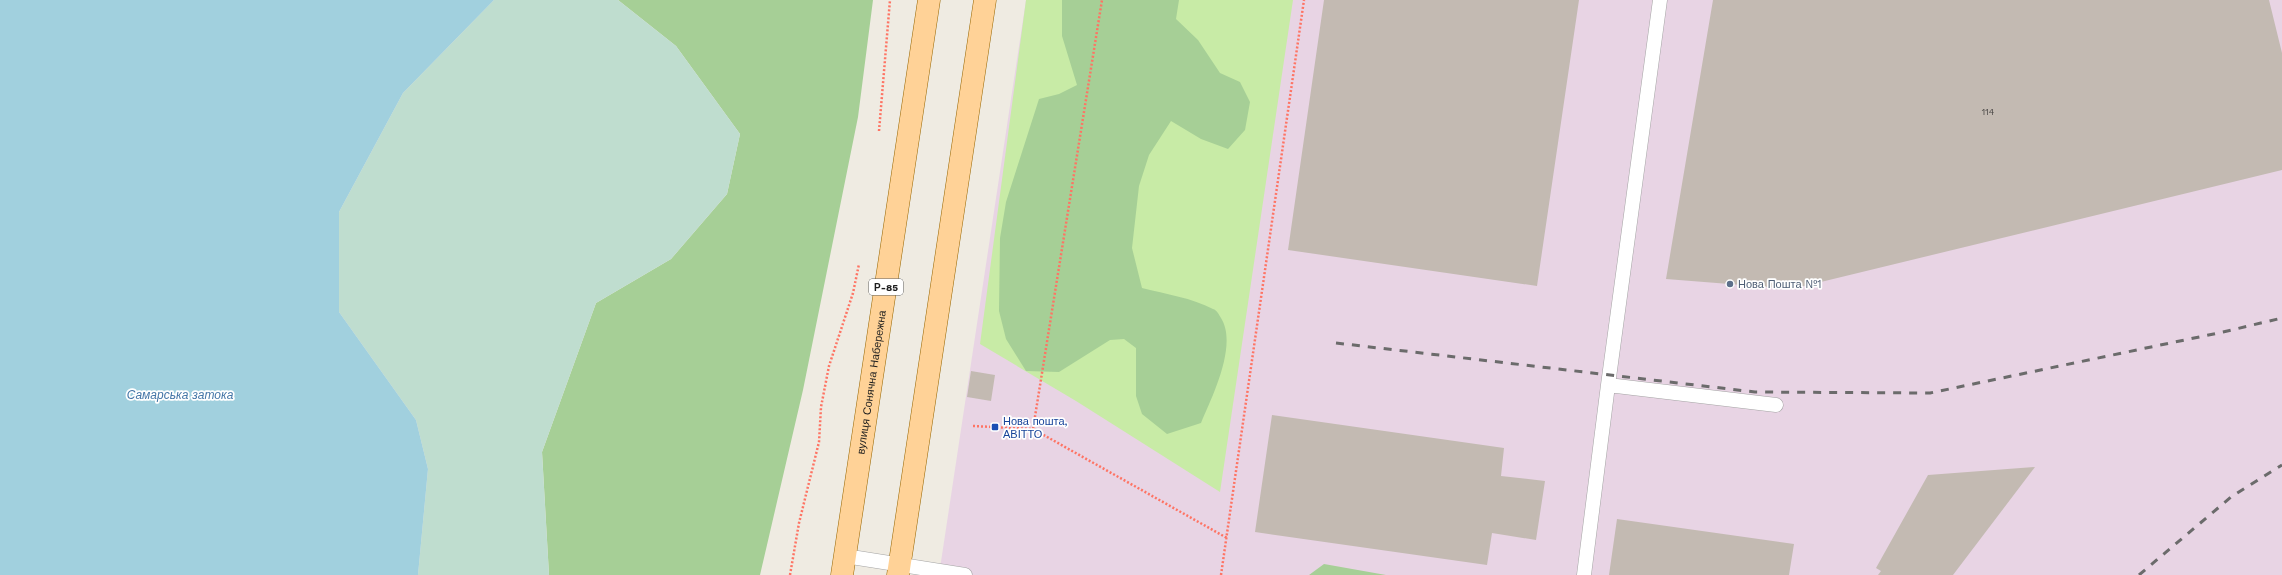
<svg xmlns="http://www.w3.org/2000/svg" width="2282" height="575" font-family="'Work Sans',sans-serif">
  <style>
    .industrial { fill: #e8d4e4 }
    .grass { fill: #c8eba6 }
    .forest { fill: #a6cf96 }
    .wetland { fill: #bfddcf }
    .water { fill: #a1d0de }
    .building { fill: #c3bab2 }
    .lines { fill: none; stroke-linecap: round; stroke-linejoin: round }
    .service-casing { stroke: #a4a4a4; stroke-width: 15 }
    .primary-casing { stroke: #966500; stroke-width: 23 }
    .path { stroke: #fe7464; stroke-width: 2.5; stroke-dasharray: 2 2; stroke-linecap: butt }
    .service { stroke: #fff; stroke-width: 14 }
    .primary { stroke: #ffd297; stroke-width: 22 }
    .rail { stroke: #6b6b6b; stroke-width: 3; stroke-dasharray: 8 8; stroke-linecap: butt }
    .service-dot { fill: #5c6f8a; stroke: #fff; stroke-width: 1.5 }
    .transit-dot { fill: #1a4fb4; stroke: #fff; stroke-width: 1.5 }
    .labels { text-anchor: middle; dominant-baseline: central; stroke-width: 3.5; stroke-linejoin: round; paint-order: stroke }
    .number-label { font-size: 9px; fill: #464442 }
    .shield { fill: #fff; stroke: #616161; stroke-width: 1 }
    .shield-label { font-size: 10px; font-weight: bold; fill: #1d1d1d }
    .service-label { font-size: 11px; fill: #4e5e75; stroke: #fff; text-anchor: start }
    .street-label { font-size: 11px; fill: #1d1d1d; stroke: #fff }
    .transit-label { font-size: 11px; fill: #164399; stroke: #fff; text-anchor: start }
    .water-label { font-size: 12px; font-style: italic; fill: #4476a7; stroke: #fff }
  </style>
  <rect width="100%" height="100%" fill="#efebe2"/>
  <path class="industrial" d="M1026,0h1256v575h-1343z"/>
  <path class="grass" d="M1026,0h267l-73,492 -144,-91 -96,-57z"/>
  <path class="forest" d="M618,0h255l-15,117 -55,273 -43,185h-211l-7,-123 54,-149 75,-44 56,-65 13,-60 -64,-88z
    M1062,0h117l-3,19 22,21 22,33 20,9 10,20 -5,28 -17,19 -27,-10 -30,-18 -22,34 -10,31 -7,62 10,40c24,6 50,10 71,21 4,1 6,6 8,9 17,27 -9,79 -20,105l-34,11 -25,-20 -6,-18v-48l-12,-9 -14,1 -51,32 -33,-1 -20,-32 -7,-28 1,-73 6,-36 33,-103 20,-5 18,-9 -15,-49z
    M1324,564l62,11h-77z"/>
  <path class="wetland" d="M494,0h124l58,46 64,88 -13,60 -56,65 -75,44 -54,149 7,123h-131l10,-106 -12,-49 -77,-108v-100l64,-119z"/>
  <path class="water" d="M0,0h494l-91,93 -64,119v100l77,108 12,49 -10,106h-418z"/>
  <path class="building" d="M1324,0h255l-42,286 -249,-36z
    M1713,0h556l13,53v117l-490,119 -126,-10z
    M971,371l24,4 -4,26 -24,-4z
    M1272,415l232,33 -3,28 44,5 -9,59 -44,-7 -5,32 -232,-33z
    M2035,467l-82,108h-75l3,-4 -5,-3 52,-93z
    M1617,519l177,25 -5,31h-180z"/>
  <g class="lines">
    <defs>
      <path id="service" d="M1608,385l52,-385
        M845,556l120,19
        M1584,575l24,-190 168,20"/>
      <g id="primary">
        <path id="s1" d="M842,575l87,-575"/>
        <path d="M898,575l87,-575"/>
      </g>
    </defs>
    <use href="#service" class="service-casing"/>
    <use href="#primary" class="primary-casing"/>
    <path class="path" d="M879,131l11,-131
      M973,426l60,3 194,109
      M1033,429l69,-429
      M790,575l9,-52 20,-81 2,-35 8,-41 24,-73 6,-29
      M1221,575l83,-575"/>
    <use href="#service" class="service"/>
    <use href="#primary" class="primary"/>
    <path class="rail" d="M1336,343l419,49 175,1 293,-61 59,-14
      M2139,575l92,-78 51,-32"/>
  </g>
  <circle class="service-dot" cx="1730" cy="284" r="4"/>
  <rect class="transit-dot" x="991" y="423" width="8" height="8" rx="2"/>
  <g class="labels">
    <g class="number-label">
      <text x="1988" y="112">114</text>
    </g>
    <rect class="shield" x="869" y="279" width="34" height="16" rx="3"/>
    <g class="shield-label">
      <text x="886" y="287">Р-85</text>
    </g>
    <g class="service-label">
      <text x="1738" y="284">Нова Пошта №1</text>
    </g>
    <g class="street-label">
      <text stroke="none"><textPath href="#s1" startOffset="195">вулиця Сонячна Набережна</textPath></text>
    </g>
    <g class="transit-label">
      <text x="1003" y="421">Нова пошта,<tspan x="1003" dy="13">АВІТТО</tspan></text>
    </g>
    <g class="water-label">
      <text x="180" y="395">Самарська затока</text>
    </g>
  </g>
</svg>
